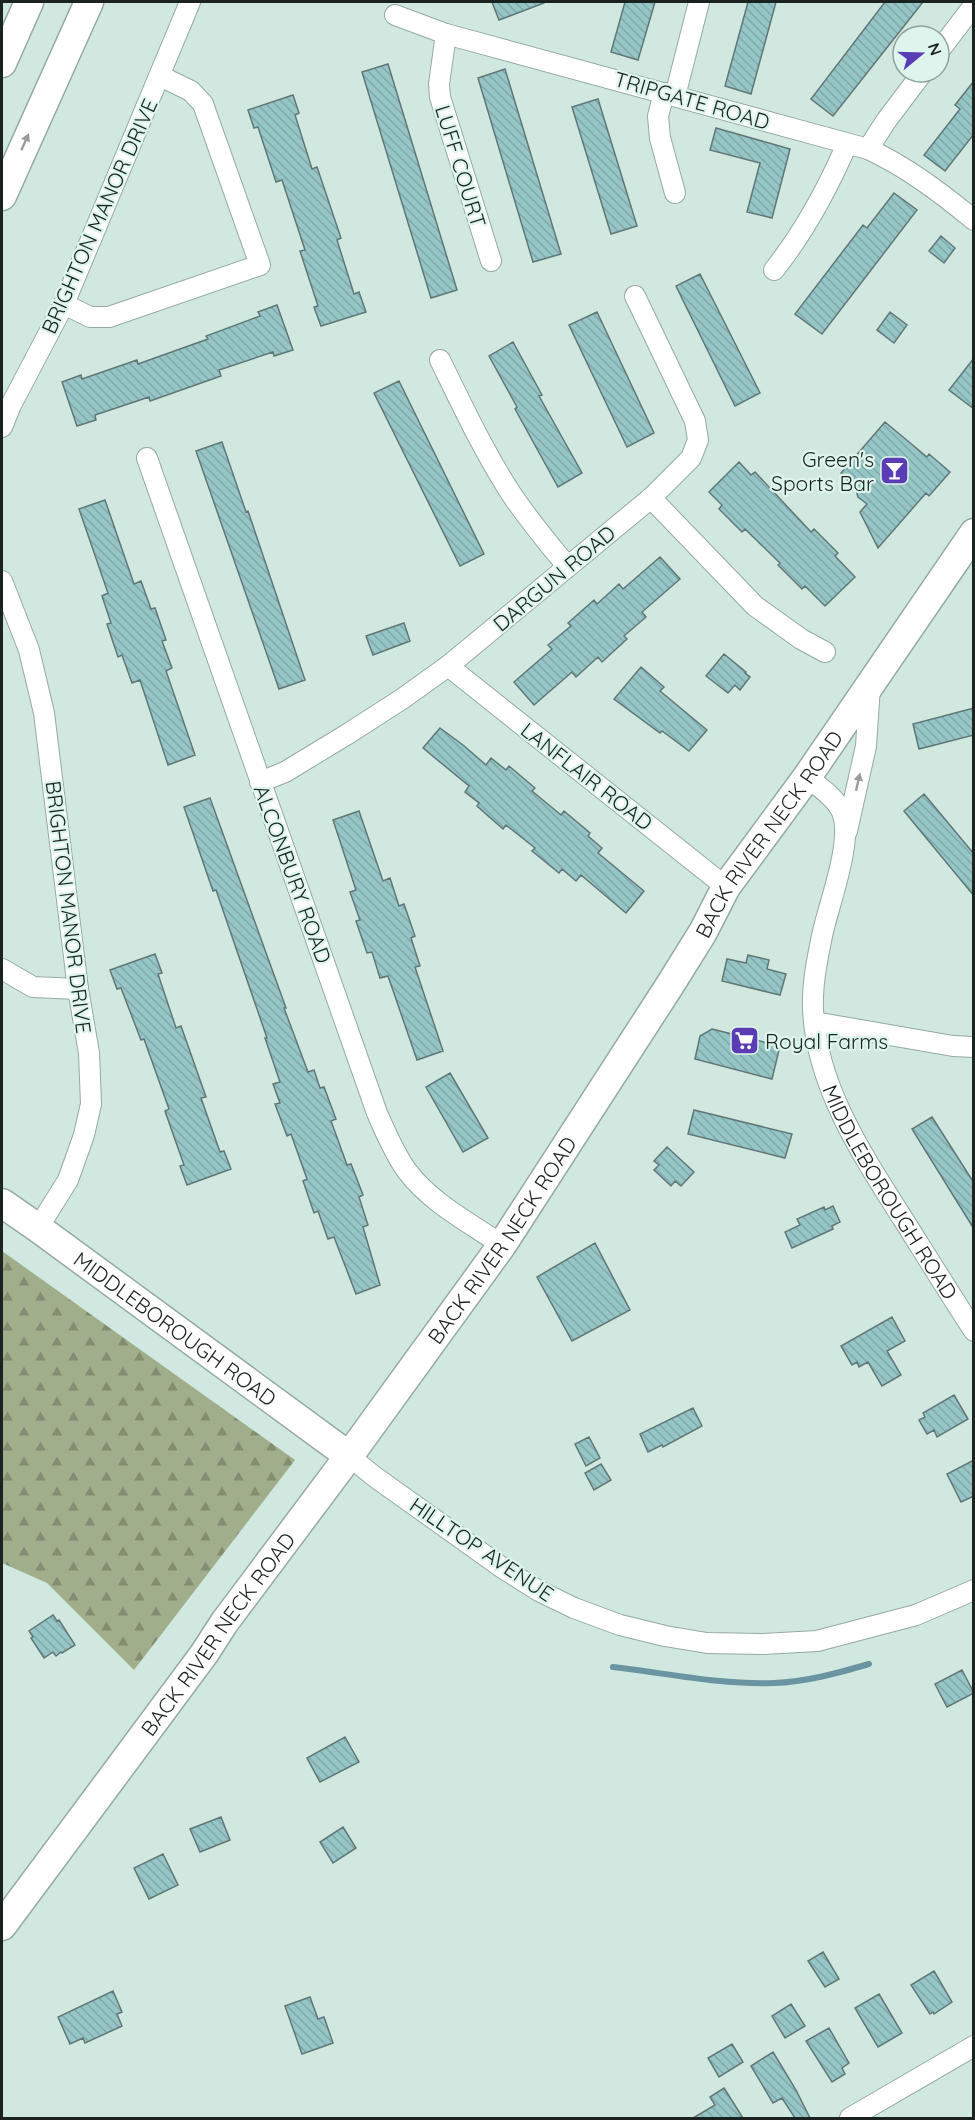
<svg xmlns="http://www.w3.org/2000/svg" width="975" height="2120" font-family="Quicksand,sans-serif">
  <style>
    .forest { fill: url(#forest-firs) }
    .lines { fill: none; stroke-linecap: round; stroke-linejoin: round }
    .stream { stroke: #6a94a1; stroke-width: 6 }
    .building { fill: url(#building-back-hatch); stroke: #607777; stroke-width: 1.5 }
    .street-casing { stroke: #94aaa2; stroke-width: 22 }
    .secondary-casing { stroke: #94aaa2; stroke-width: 31 }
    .street { stroke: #fff; stroke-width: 20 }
    .secondary { stroke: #fff; stroke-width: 28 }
    .oneway { fill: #989c9b }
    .labels { text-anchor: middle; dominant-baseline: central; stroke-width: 4.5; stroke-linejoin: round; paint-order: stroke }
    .street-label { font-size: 21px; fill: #1b2320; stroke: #def5ed }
    .poi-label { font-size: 21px; fill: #1b2320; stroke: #def5ed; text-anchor: end }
  </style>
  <defs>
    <pattern id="forest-firs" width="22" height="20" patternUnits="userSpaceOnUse" patternTransform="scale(1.5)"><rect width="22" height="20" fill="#a0ae8c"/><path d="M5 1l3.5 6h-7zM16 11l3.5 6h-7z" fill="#828d72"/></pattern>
    <pattern id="building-back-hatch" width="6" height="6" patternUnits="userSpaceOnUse" patternTransform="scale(1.5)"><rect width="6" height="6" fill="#96c5c5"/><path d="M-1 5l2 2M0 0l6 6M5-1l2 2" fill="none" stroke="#81a9a9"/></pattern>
  </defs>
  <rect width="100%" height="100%" fill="#d1e8e0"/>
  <path class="forest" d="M2,1251l293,209 -161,210 -87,-87 -45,-20z"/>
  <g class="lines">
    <path class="stream" d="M613,1667c53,6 107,18 161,16 32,-1 64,-10 95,-19"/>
  </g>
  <path class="building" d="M492,2h52v1l-45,17z
    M625,2h30l-17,58 -27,-8z
    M748,2h28l-25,92 -26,-8z
    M885,2h38l-90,114 -22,-17z
    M388,64l69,226 -26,8 -69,-226z
    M505,69l56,185 -28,8 -55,-184z
    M974,81v53l-29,37 -21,-16 36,-46 -5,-4z
    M293,95l6,18 -4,2 17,54 5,-2 24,71 -4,2 17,54 5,-2 7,20 -45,14 -7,-19 4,-1 -18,-55 5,-1 -23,-70 -6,2 -18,-55 -4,1 -6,-18z
    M598,99l39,127 -26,8 -39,-127z
    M716,128l74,21 -18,69 -25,-6 13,-49 -50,-13z
    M894,193l23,17 -95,124 -27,-20 68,-89 4,3z
    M941,236l14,12 -11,15 -15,-12z
    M700,274l60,119 -25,13 -59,-120z
    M277,305l16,45 -19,6 -1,-4 -54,18 2,6 -71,25 -1,-4 -54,18 1,5 -19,6 -15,-44 19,-7 1,4 55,-19 1,4 70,-25 -2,-3 54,-20 -2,-4z
    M597,312l57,121 -27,14 -58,-122z
    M890,312l17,13 -13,18 -17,-13z
    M513,342l29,53 -3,1 43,77 -24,14 -43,-78 2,-2 -28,-51z
    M974,358v51l-25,-19z
    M399,381l85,173 -24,12 -86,-173z
    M885,422l42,35 2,-3 21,18 -21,24 -3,-3 -48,55 -18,-36 7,-8 -9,-7 -2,-7 -15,-17z
    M222,442l24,70 2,-1 57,169 -26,9 -83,-238z
    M739,462l12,13 4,-3 56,60 3,-3 24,24 -3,3 20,21 -30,29 -20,-20 -3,3 -24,-24 2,-2 -35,-34 -3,3 -23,-23 3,-4 -13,-13z
    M105,500l29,84 7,-3 10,28 4,-1 11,32 -4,1 10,27 -6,3 29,84 -27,10 -28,-85 -8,3 -10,-28 -4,2 -11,-33 4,-1 -9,-27 6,-3 -29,-84z
    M660,557l20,22 -38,33 4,5 -22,19 3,3 -25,23 -4,-5 -22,20 -4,-5 -38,33 -20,-23 38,-33 -4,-4 23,-19 -3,-3 26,-23 3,4 22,-20 4,5z
    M404,623l6,18 -37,14 -7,-19z
    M724,654l22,18 -1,1 5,4 -10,13 -5,-5 -7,8 -22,-17z
    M641,667l23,20 -4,4 47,39 -18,21 -27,-20 -2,2 -46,-34z
    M974,708v27l-55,14 -6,-25z
    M440,728l23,17 23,20 5,-7 15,12 3,-4 26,22 -3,3 29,24 3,-4 26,22 -2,3 14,12 -4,5 46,38 -18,22 -45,-38 -5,6 -14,-12 -3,4 -27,-22 3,-3 -29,-23 -3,4 -26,-23 2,-3 -14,-11 4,-6 -46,-38z
    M924,794l50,60v42l-70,-85z
    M210,798l76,210h-2l24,64 6,-2 6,18 4,-1 12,32 -5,2 16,44 4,-1 12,31 -4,2 9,28 -5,2 17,58 -24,9 -22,-57 -6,2 -10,-28 -4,2 -11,-32 4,-2 -16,-45 -4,2 -12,-32 5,-1 -7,-19 7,-2 -15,-44h2l-51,-148 -3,1 -29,-84z
    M359,811l24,70 7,-3 9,28 5,-2 11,32 -4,2 9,28 -5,1 28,84 -26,9 -29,-84 -8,2 -8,-26 -5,1 -11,-32 4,-1 -10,-28 6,-2 -23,-70z
    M155,954l7,19 -4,1 18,54 5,-2 25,71 -5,1 19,54 4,-1 7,18 -44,16 -7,-19 4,-1 -19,-54 4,-2 -25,-70 -3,1 -20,-52 -4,1 -7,-19z
    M748,955l21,5 -2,9 19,5 -6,21 -58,-14 5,-22 19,4z
    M712,1029l68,17 -8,33 -77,-20 5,-23z
    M450,1073l38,65 -25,14 -37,-65z
    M694,1110l98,24 -7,24 -97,-24z
    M932,1117l42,66v46l-62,-100z
    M667,1147l27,25 -13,14 -6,-5 -4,5 -17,-16 5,-5 -5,-4z
    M833,1206l7,16 -8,4 1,3 -41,19 -7,-16 15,-7 -3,-6 27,-12 1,3z
    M595,1243l35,67 -58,31 -35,-64z
    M892,1317l13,24 -18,10 14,24 -19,11 -14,-24 -9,5 -2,-5 -5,3 -11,-19z
    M954,1395l14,24 -31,18 -3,-7 -7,4 -8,-14 6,-3 -2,-4z
    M693,1408l9,18 -39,21 -1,-2 -14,7 -8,-18z
    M589,1437l11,21 -14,8 -11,-22z
    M974,1460v36l-13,6 -14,-28z
    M601,1464l10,16 -17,10 -9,-17z
    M53,1615l4,6 2,-1 16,25 -13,8 -1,-1 -5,4 -3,-4 -9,6 -13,-20 2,-1 -4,-6z
    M962,1670l12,23 -27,14 -12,-23z
    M345,1737l14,25 -39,20 -13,-24z
    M221,1817l9,23 -30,12 -10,-23z
    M343,1827l13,21 -23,15 -13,-21z
    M163,1854l15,31 -29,14 -15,-31z
    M823,1952l16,27 -14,8 -17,-26z
    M934,1971l18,31 -18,12 -1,-2 -3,2 -19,-29z
    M113,1991l9,21 -5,2 5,12 -37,17 -2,-5 -13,6 -12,-27z
    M879,1994l23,39 -24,14 -23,-39z
    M310,1997l8,22 6,-2 9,26 -31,11 -17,-48z
    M791,2004l14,22 -20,12 -13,-22z
    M829,2028l20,35 -7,5 3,6 -13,8 -26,-41z
    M732,2044l11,18 -24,15 -11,-19z
    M773,2052l23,38 14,28h-15l-13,-20 -9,5 -22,-37z
    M724,2088l19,30h-50l22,-13 -5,-8z"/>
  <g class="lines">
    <defs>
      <g id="street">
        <path d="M395,15l51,19 422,115c39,18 73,44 106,71"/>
        <path d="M446,34l-7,50 1,13 51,164"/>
        <path d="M939,51l35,-46"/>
        <path d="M664,93l-6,23 2,22 15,55"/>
        <path d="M675,96l24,-94"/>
        <path d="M868,149l18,-28 37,-49"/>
        <path d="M774,270c31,-39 53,-80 73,-126"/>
        <path d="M64,304l26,13h19l151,-52 -57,-161 -12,-13 -31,-15"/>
        <path d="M440,360c22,45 43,90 70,132 17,26 37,50 57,74"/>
        <path d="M2,427l9,-22 53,-101 126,-302"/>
        <path d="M147,458l230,655c9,20 17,40 30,58 24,32 63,52 95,74"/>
        <path d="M651,498l104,108 46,33 24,13"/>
        <path d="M2,581l27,69 15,63 34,276 11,64 2,51 -7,31 -16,45 -30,48"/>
        <path d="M448,666l278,221"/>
        <path id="s1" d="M807,777c12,10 28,20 35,35 12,28 -14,94 -20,124 -5,24 -10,49 -9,73 3,77 50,147 90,210 24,38 47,75 71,112"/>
        <path d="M260,782l25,-10 61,-37 56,-36 46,-33 203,-168 40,-40 7,-18 -3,-19 -60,-125"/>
        <path d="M847,831l19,-85 4,-60"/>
        <path d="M2,969l31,18 45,2"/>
        <path d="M814,1022l139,24 21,1"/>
        <path d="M349,1456l26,21 129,92 35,22 35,17 46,17 45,11 42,7 56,1 54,-3 99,-26 58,-25"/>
        <path d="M850,2118l124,-72"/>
      </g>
      <g id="secondary">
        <path d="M2,63l27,-61"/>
        <path d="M2,196l87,-194"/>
        <path id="s2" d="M2,1203l36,25 311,228"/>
        <path id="s3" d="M2,1926l202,-272 20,-31 125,-167 153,-211 168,-260 33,-53 23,-45 81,-110 167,-244"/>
      </g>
    </defs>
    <use href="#street" class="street-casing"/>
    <use href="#secondary" class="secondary-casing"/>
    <use href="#street" class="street"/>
    <use href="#secondary" class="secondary"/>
  </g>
  <defs><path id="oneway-solid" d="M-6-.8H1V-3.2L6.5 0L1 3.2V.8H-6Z" transform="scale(1.5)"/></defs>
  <g class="oneway">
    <use href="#oneway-solid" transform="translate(25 142) rotate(-66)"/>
    <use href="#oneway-solid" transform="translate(858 782) rotate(-77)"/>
  </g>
  <defs>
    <symbol id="bar-square" viewBox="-11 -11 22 22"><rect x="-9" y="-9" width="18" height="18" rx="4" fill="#5a3db5" stroke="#def5ed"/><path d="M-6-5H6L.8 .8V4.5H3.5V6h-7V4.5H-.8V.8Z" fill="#fff"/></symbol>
    <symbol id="supermarket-square" viewBox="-11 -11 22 22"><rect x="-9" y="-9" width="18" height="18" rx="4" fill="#5a3db5" stroke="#def5ed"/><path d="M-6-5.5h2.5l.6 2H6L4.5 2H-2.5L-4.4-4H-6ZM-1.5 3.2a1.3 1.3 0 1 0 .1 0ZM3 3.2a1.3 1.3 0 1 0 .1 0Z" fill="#fff"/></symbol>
  </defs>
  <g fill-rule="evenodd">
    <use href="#bar-square" x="878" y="454" width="33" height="33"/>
    <use href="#supermarket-square" x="728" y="1024" width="33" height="33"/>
  </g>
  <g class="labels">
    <g class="street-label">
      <text transform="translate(692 100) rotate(16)">TRIPGATE ROAD</text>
      <text transform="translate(461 166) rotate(73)">LUFF COURT</text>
      <text transform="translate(99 216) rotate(-66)">BRIGHTON MANOR DRIVE</text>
      <text transform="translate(554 578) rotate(-40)">DARGUN ROAD</text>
      <text transform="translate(587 776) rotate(38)">LANFLAIR ROAD</text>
      <text stroke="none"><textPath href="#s3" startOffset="1335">BACK RIVER NECK ROAD</textPath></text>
      <text transform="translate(293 874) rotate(70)">ALCONBURY ROAD</text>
      <text transform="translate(69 907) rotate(83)">BRIGHTON MANOR DRIVE</text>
      <text stroke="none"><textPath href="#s1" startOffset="452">MIDDLEBOROUGH ROAD</textPath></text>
      <text stroke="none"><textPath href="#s3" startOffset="849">BACK RIVER NECK ROAD</textPath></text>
      <text stroke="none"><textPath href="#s2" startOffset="214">MIDDLEBOROUGH ROAD</textPath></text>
      <text transform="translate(482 1549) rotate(34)">HILLTOP AVENUE</text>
      <text stroke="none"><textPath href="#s3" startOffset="363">BACK RIVER NECK ROAD</textPath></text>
    </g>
    <g class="poi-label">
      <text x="874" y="459">Green's<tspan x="874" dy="24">Sports Bar</tspan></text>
      <text x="765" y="1041" text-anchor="start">Royal Farms</text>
    </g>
  </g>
  <rect width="975" height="2120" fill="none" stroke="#1b2320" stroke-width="6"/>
  <g transform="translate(921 54) rotate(71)"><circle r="28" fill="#def5ed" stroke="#90a19b" stroke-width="1.5"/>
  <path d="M0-4.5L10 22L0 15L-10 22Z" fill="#5a3db5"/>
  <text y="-9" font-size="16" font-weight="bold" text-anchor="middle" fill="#1b2320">N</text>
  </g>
</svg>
